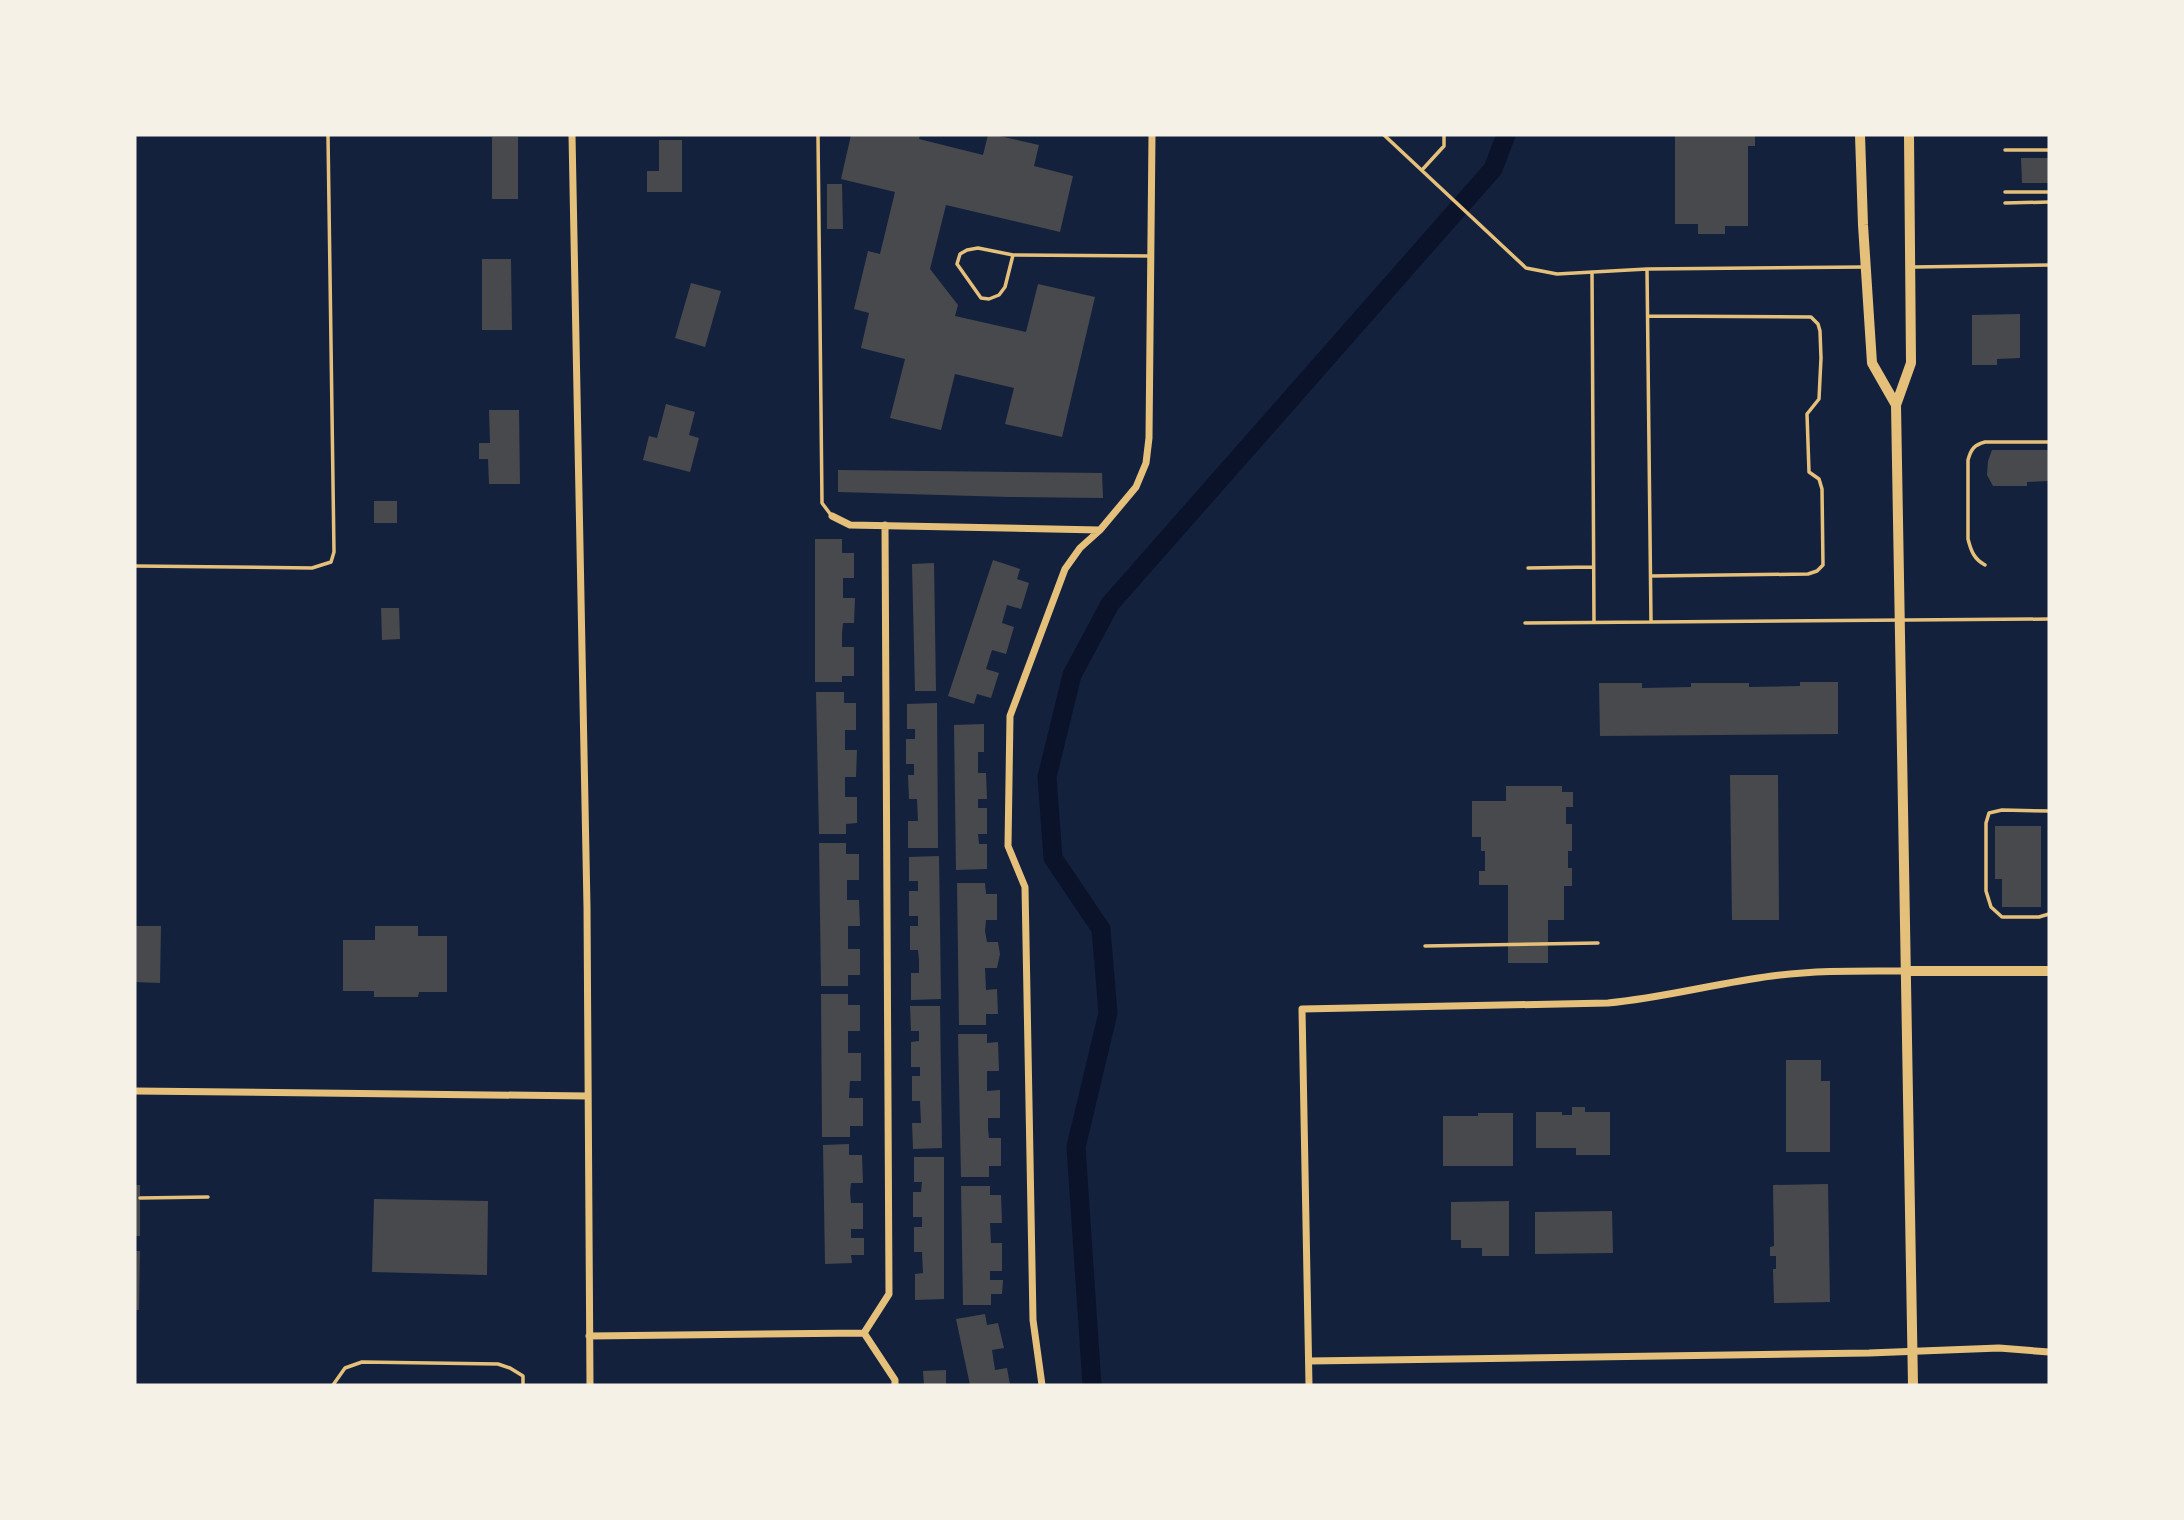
<svg xmlns="http://www.w3.org/2000/svg" width="2184" height="1520" font-family="Poppins,sans-serif">
  <style>
    .lines { fill: none; stroke-linecap: round; stroke-linejoin: round }
    .canal { stroke: #0b132b; stroke-width: 19 }
    .building { fill: #48494c }
    .path { stroke: #e5c07b; stroke-width: 3.5 }
    .service { stroke: #e5c07b; stroke-width: 3.5 }
    .minor { stroke: #e5c07b; stroke-width: 7 }
    .tertiary { stroke: #e5c07b; stroke-width: 10 }
    .secondary { stroke: #e5c07b; stroke-width: 10 }
  </style>
  <rect width="100%" height="100%" fill="#14213d"/>
  <g class="lines">
    <path class="canal" d="M1092,1385l-16,-238 32,-134 -7,-84 -48,-71 -6,-81 25,-102 38,-71 383,-435 13,-34"/>
  </g>
  <path class="building" d="M851,135h69l-1,4 64,16 5,-20h7l44,10 -5,21 39,10 -13,56 -114,-27 -16,64 28,36 -3,11 71,16 12,-48 57,13 -33,140 -57,-13 9,-36 -59,-14 -14,56 -51,-12 15,-59 -44,-11 8,-35 -15,-4 14,-58 12,3 15,-62 -54,-13z
    M1675,135h80v11h-7v80h-23v8h-27v-10h-23z
    M492,137h26v62h-26z
    M659,140h23v52h-35v-21h12z
    M2021,158h28v25h-27z
    M827,184h15l1,45h-16z
    M482,259h29l1,71h-30z
    M691,283l30,8 -16,56 -30,-9z
    M2020,314v44l-23,1v6h-25v-50z
    M666,404l29,8 -6,23 10,3 -9,34 -47,-12 6,-24 8,2z
    M489,410h30l1,74h-31l-1,-25h-9v-16h11z
    M1992,450h57v31l-22,1v4h-34l-6,-11 1,-14z
    M838,470l264,3 1,25 -94,-1 -171,-5z
    M374,501h23v22h-23z
    M815,539h27v14h12v25h-11v20h12l-1,25h-11l-1,10v14h12v29h-12v6h-27z
    M993,560l27,9 -3,10 12,4 -8,26 -14,-4 -5,18 12,4 -8,27 -14,-4 -6,19 13,4 -8,25 -14,-4 -3,10 -26,-8z
    M934,563l2,128h-21l-3,-127z
    M381,608h18l1,31 -18,1z
    M1800,682h38v52l-238,2 -1,-53h43v5l49,-1v-4h58v4l51,-1z
    M816,692h28v11h12v27h-11v20h12l-1,27h-11v20h12v26l-11,1v10h-27z
    M937,703l1,145h-30v-27h10l-1,-22h-8l-1,-24h6v-11h-8v-25h9v-10h-8v-25z
    M984,724v28h-6v21h8l1,26h-9v9h9v26h-9l1,10h8v25l-31,1 -2,-145z
    M1730,775h48l1,145h-47z
    M1506,786h56v6h11v15h-7v17h6v27h-4v17h4v18h-8v34h-16v43h-40v-78h-29v-14h6v-20h-4v-14h-9v-36h34z
    M1995,826h46v81h-39v-28h-7z
    M819,843h27v11h13v26h-12v20h12l1,26h-12v23h12v26h-12v11h-27z
    M939,856l2,143 -30,1v-27h8v-13l-1,-10h-8v-24h8v-10h-9v-25h9v-10h-9v-24z
    M957,883h28l1,11h11v26h-11l-1,11 2,11h11l2,12 -3,14h-12l1,22 11,-1 1,25h-12v11h-27z
    M135,926h26l-1,57 -25,-1z
    M375,926h43v10h29v56h-28l-1,5h-44v-6h-31v-51h32z
    M821,994h27v11h12v26h-12v22h13v28h-11l-1,17h14v28h-13v11h-28z
    M910,1006h30l2,142 -29,1 -1,-26h9l-1,-22h-8v-25h8v-9h-9v-25l8,-1v-10h-8z
    M958,1034h29v9l11,-1 1,29h-12v20l13,-1v28h-12v11l1,9h12v28h-12v11h-28z
    M1786,1060h35v21h9v71h-44z
    M1572,1107h13v5h25v43h-34v-7h-40v-36h26v3h10z
    M1478,1113h35v53h-70v-50h35z
    M849,1144v11h13l1,28h-12l-1,9 1,11h12v26h-12v9h13v17h-13l1,8 -27,1 -2,-119z
    M914,1157h30v142l-29,1v-26l8,-1 -1,-21h-8v-25h8v-10h-9v-25h8l1,-10h-8z
    M1828,1184l2,118 -56,1 -1,-34h3v-13h-6v-9l4,-1 -1,-61z
    M135,1185h5v51h-5z
    M961,1186h29v9h11l1,28h-12l1,20h11v28h-12v9h13l-1,14h-11v11h-28z
    M374,1199l114,2 -1,74 -115,-3z
    M1509,1201v55h-27v-8h-21v-8h-10v-38z
    M1612,1211l1,42 -78,1v-42z
    M135,1251h5l-1,59h-4z
    M985,1314l2,11 11,-2 6,25 -12,2 3,20 12,-2 3,17h-40l-14,-66z
    M946,1370v15h-22l-1,-14z"/>
  <g class="lines">
    <path class="path" d="M135,566l177,2 19,-6 3,-10 -6,-417"/>
    <path class="service" d="M818,135l4,368 9,12
      M1384,135l142,133 31,6 90,-5 216,-2
      M2005,150h44
      M1422,170l22,-24v-11
      M2005,192h44
      M2005,203l44,-1
      M1013,255l-8,32 -6,8 -10,4 -8,-1 -24,-34 3,-10 7,-4 11,-2 35,7 137,1
      M1914,267l135,-2
      M1647,269l4,353
      M1592,272l2,350
      M1648,316l163,1 7,7 2,7 1,27 -2,41 -12,15 2,58 10,7 3,10 1,76 -6,6 -9,3 -157,2
      M1985,565c-11,-6 -14,-14 -17,-26v-79c3,-11 6,-15 17,-18h64
      M1528,568l65,-1
      M1525,623l524,-4
      M2049,811l-47,-1 -13,3 -3,10v68l5,16 11,10h37l10,-3
      M1425,946l173,-3
      M140,1198l68,-1
      M333,1385l12,-17 17,-6 136,2 12,4 13,8v9"/>
    <path class="minor" d="M572,135l15,772 3,478
      M832,516l18,9 249,5
      M885,525l4,769 -25,39 31,47v5
      M135,1091l453,5
      M589,1336l275,-3
      M1309,1361l560,-8 130,-5 50,4
      M1042,1385l-9,-65 -8,-433 -17,-41 2,-130 55,-147 15,-21 20,-18 36,-43 10,-24 3,-25 3,-303
      M1309,1385l-7,-376 306,-6c55,-5 109,-20 164,-27 44,-6 89,-5 133,-5"/>
    <path class="tertiary" d="M1905,971h144"/>
    <path class="secondary" d="M1860,135l3,90 9,138 24,42
      M1909,135l2,228 -15,42 17,980"/>
  </g>
  <rect width="2184" height="1520" fill="none" stroke="#f6f1e7" stroke-width="273"/>
</svg>
